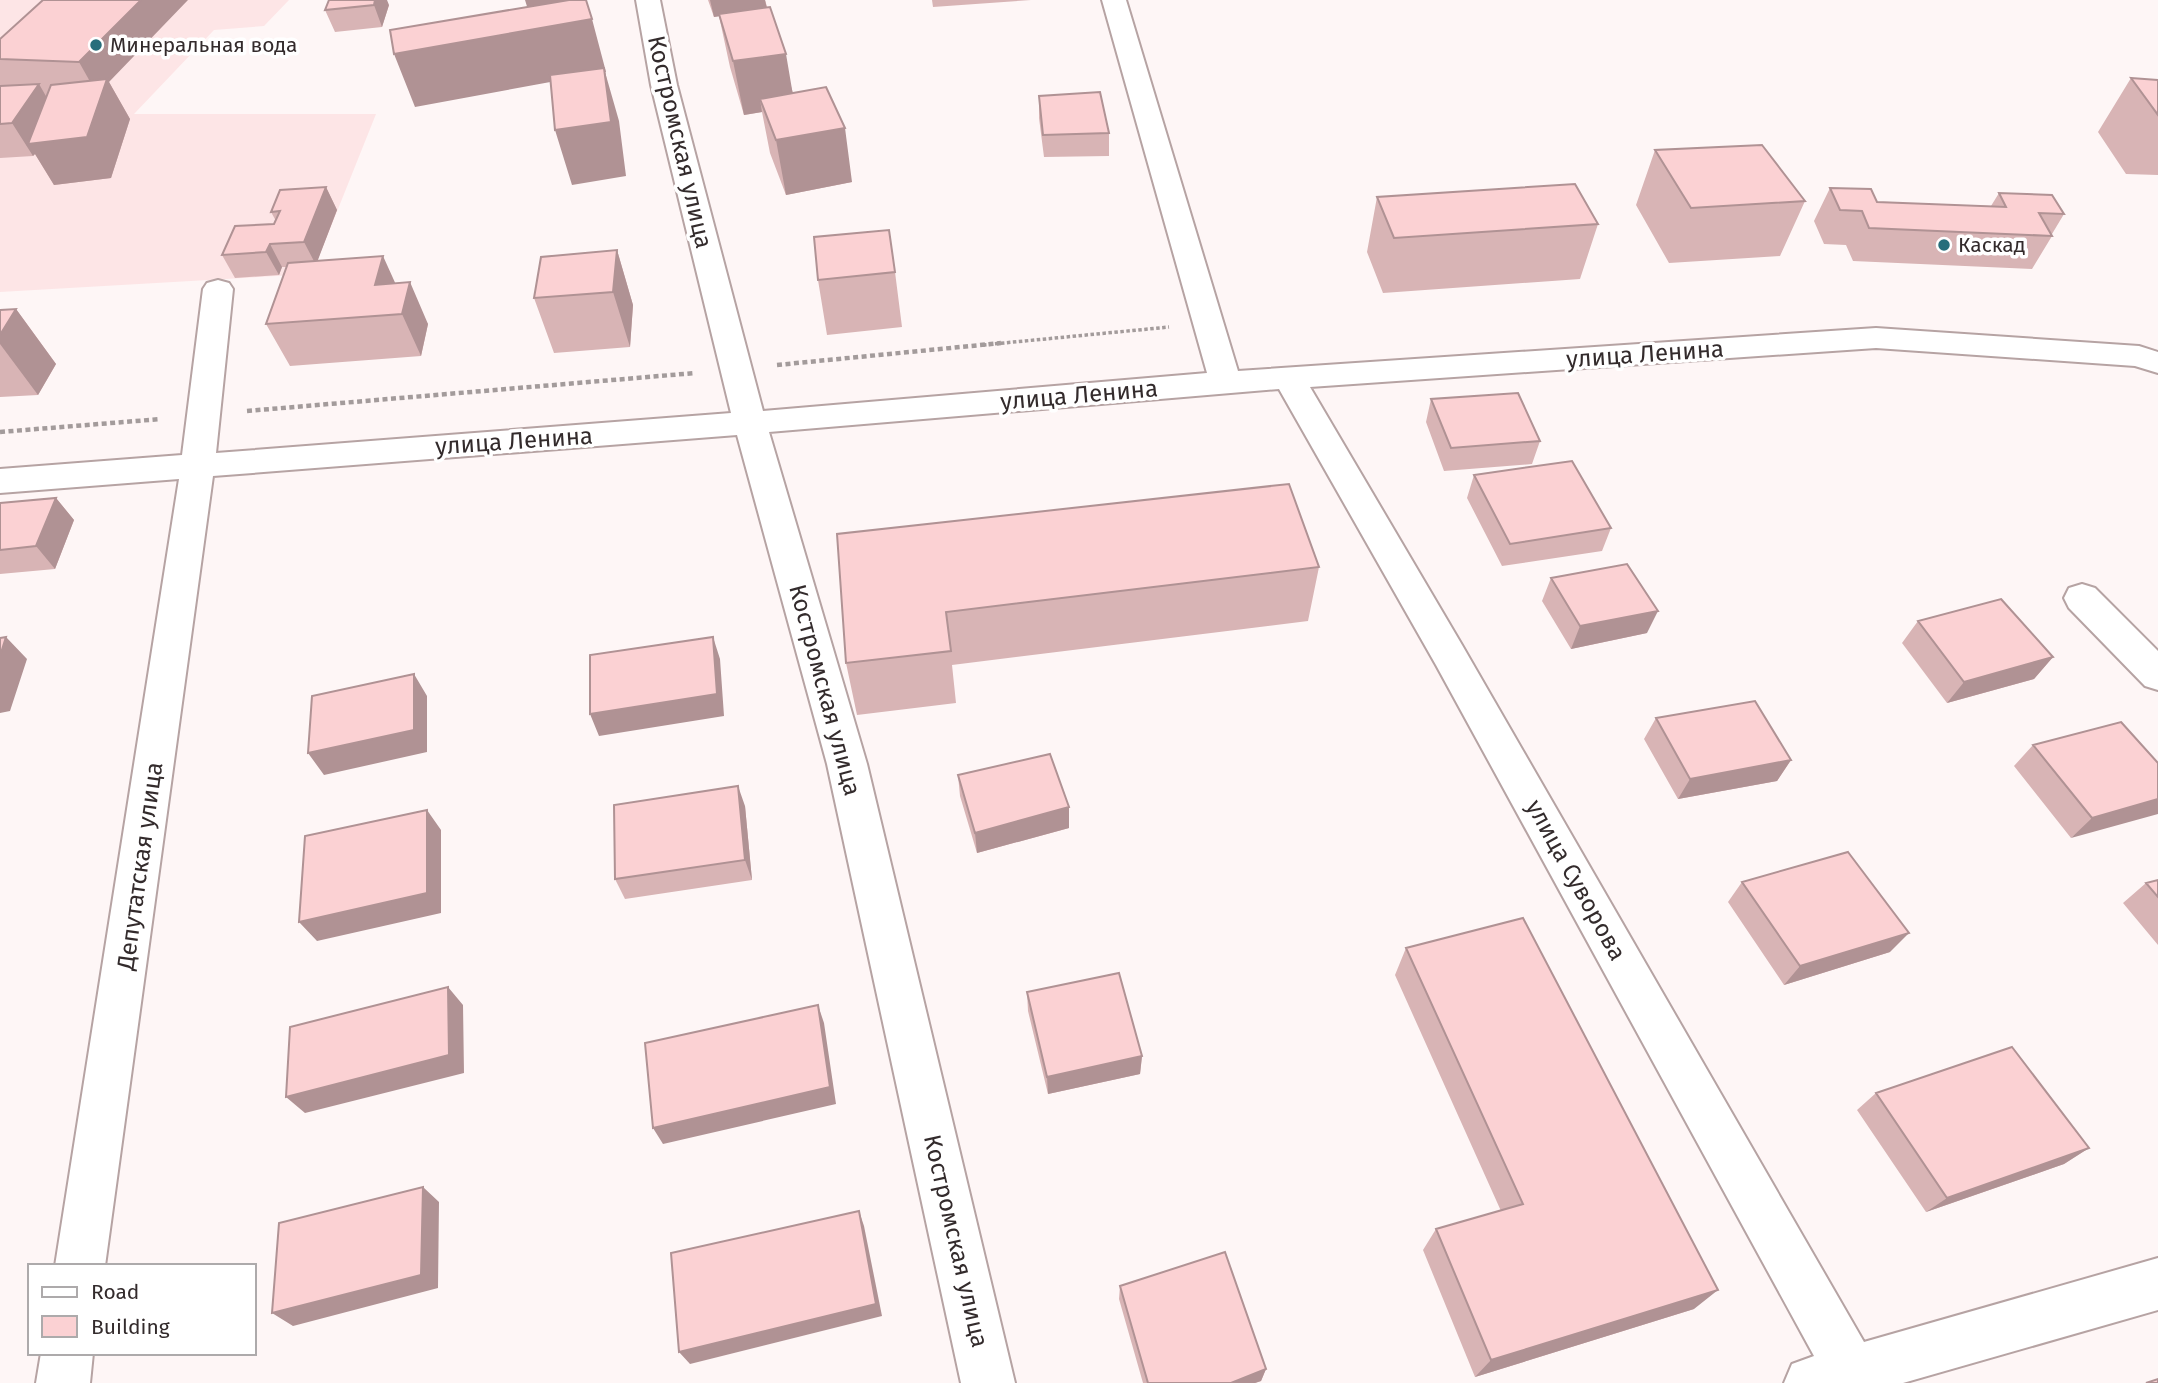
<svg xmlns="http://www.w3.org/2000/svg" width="2158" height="1383" font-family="'Fira Sans',sans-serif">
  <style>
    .built { fill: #fde5e6 }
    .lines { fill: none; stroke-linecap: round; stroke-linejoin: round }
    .minor-casing { stroke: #b6a3a3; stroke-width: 4 }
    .path-far1 { stroke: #a39b9b; stroke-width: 3.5; stroke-dasharray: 3.5 2.5; stroke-linecap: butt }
    .path { stroke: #a39b9b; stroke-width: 4.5; stroke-dasharray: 5 3.5; stroke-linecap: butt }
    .minor { fill: #fff; fill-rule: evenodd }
    .wall { fill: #d8b4b5 }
    .shaded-wall { fill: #b09294 }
    .building { fill: #fbd1d3; stroke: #b09294; stroke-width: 2 }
    .poi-dot { fill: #276e7b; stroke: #fff; stroke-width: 2.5 }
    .labels { text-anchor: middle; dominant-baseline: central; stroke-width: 7; stroke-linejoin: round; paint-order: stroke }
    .far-poi-label { font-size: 21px; fill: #332b2c; stroke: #fff; text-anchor: start }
    .street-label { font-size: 24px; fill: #332b2c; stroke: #fff }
  </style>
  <rect width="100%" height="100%" fill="#fef6f6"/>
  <path class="built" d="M0,0h289l-25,26 -50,4 -80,84h242l-64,160 -312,18z"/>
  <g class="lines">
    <defs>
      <path id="minor" d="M636,0h24l17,85 86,326 444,-38 -105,-373h24l112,371 638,-43 263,18 19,6v21l-23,-7 -259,-18 -566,39 152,258 402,697 294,-84v52l-255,73h-119l8,-19 22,-8 -378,-691 -157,-276 -510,43 98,332 148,619h-54l-134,-619 -90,-329 -524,41 -108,790h-50l124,-787 -179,14v-24l182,-14 21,-166 4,-6 11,-3 11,3 4,6 -17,164 515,-40 -80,-328z
        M2082,584l13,4 63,63v39l-13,-4 -76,-78 -5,-10 5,-10z
        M41,1353h52l-3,30h-54z"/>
    </defs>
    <use href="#minor" class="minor-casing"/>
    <path class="path-far1" d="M983,345l186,-18"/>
    <path class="path" d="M777,365l224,-22
      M247,411l448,-38
      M0,432l161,-13"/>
    <use href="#minor" class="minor"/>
  </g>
  <path class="wall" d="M43,0l66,82 21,37 -19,59 -57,7 -19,-31 -2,2 -33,2v-119z
    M329,0l60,5 -7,22 -47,5 -10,-22z
    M708,0h57l28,93 59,89 -66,13 -16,-42 -8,-41 -18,3 -14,-48 -11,-51 -5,1z
    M932,0h99l-98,7z
    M2131,78l27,2v95l-32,-1 -28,-42z
    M1039,96l70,37v23l-65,1 -5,-39z
    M1655,150l150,51 -25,55 -111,7 -33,-58z
    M326,187l11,23 -20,51 78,22 33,41 -7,32 -131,10 -24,-42 21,-57h-5l-3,8 -44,3 -13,-23 52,-31 2,-3 -5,-9z
    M1830,188l47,14 114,4 8,-13 65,21 -12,20v2l-20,33 -179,-8 -7,-16 -22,-1 -10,-23z
    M1377,197l221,27 -18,55 -197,14 -16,-41z
    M617,250l16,55 -3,42 -76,6 -20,-55z
    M895,272l7,55 -75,8 -9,-55z
    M16,309l40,55 -18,31 -38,2v-87z
    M1431,399l109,42 -8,23 -88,7 -18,-49z
    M1474,475l137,53 -9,23 -100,15 -35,-68z
    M56,498l18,22 -19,49 -55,5v-71z
    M837,534l482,33 -11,54 -356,44 4,38 -99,12 -11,-52z
    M1551,578l96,55 -76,16 -29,-48z
    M1918,621l135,36 -19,22 -87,24 -45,-60z
    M1656,718l135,42 -14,21 -99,18 -34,-60z
    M2033,745l125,18 -87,75 -57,-72z
    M958,775l111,53 -92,25 -17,-57z
    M745,806l7,74 -127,19 -10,-20z
    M2158,880v65l-35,-42 23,-20z
    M1742,882l148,70 -106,33 -56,-83z
    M1406,948l288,361 -219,68 -52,-127 13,-21 65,-18 -106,-236z
    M1027,992l115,64 -2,18 -92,20 -20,-83z
    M1876,1093l213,55 -25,16 -138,48 -69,-102z
    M1120,1286l146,83 -5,12 -6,2h-112l-24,-84z"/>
  <path class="shaded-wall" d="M141,0h47l-79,82 21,37 -19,59 -57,7 -19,-31 -2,2 -21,-33 27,-39 19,33 39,-23 -18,-32z
    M375,0h12l2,5 -7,22 -8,-22z
    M525,0h57l10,19 14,53h-1l14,49 7,55 -54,9 -17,-55 50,-58 -190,35 -21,-53 140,-25z
    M710,0h55l2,9 -53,8z
    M786,54l9,53 -35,-8 2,13 -18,3 -11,-54z
    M845,128l7,54 -66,13 -10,-55z
    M326,187l11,23 -21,55 -12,-23z
    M270,244l12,23 -3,8 -13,-23z
    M617,250l16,55 -3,42 -17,-55z
    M383,256l19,42 -27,-13z
    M410,282l18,42 -7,32 -19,-42z
    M16,309l40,55 -18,31 -38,-51v-9z
    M56,498l18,22 -19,49 -19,-23z
    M1658,611l-11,22 -76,16 9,-23z
    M6,637l21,22 -17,52 -10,2v-57z
    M713,637l7,22 4,57 -125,20 -9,-22z
    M2053,657l-19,22 -87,24 17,-21z
    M414,674l13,22v56l-103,23 -16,-22z
    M1791,760l-14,21 -99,18 12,-20z
    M738,786l7,20 7,74 -7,-20z
    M2158,799v15l-87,24 21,-20z
    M1069,807v21l-92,25 -2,-20z
    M427,810l14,20v83l-124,28 -18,-19z
    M1909,933l-19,19 -106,33 16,-19z
    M448,987l15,18 1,68 -159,40 -19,-16z
    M818,1005l6,18 12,81 -173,40 -10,-16z
    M1142,1056l-2,18 -92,20 -1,-17z
    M2089,1148l-25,16 -138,48 21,-14z
    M423,1187l16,15 -1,86 -145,38 -21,-13z
    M859,1211l5,15 18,90 -192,48 -11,-12z
    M1718,1290l-24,19 -219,68 16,-17z
    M1266,1369l-5,12 -6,2h-24z"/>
  <path class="building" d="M43,0h98l-62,62 -79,-3v-20z
    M329,0h46l-1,5 -49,5z
    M569,0h17l6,19 -198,35 -4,-24z
    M770,7l16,47 -53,7 -14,-47z
    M604,68l7,54 -56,8 -5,-55z
    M2131,78l27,2v35z
    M107,79l-20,58 -59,7 23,-59z
    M39,84l-27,39 -12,1v-38z
    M826,87l19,41 -69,12 -16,-41z
    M1100,92l9,41 -66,2 -4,-39z
    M1762,145l43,56 -114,7 -36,-58z
    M1575,184l23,40 -204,14 -17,-41z
    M326,187l-22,55 -34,2 -4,8 -44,3 13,-29 39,-2 6,-13 -9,1 9,-22z
    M1830,188l41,1 6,13 129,5 -7,-14 53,2 12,19 -25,-1 13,23 -183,-8 -7,-17 -22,-1z
    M889,230l6,42 -77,8 -4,-43z
    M617,250l-4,42 -79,6 7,-41z
    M383,256l-8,29 35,-3 -8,32 -136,10 22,-61z
    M16,309l-16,26v-25z
    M1518,393l22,48 -89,7 -20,-49z
    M1572,461l39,67 -101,16 -36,-69z
    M1289,484l30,83 -373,45 5,39 -105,12 -9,-129z
    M56,498l-20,48 -36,4v-47z
    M1627,564l31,47 -78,15 -29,-48z
    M2001,599l52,58 -89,25 -46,-61z
    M6,637l-6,19v-18z
    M713,637l4,57 -127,20v-59z
    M414,674v56l-106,23 4,-57z
    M1755,701l36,59 -101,19 -34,-61z
    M2121,722l37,41v36l-66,19 -59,-73z
    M1050,754l19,53 -94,26 -17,-58z
    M738,786l7,74 -130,19 -1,-74z
    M427,810v83l-128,29 6,-86z
    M1848,852l61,81 -109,33 -58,-84z
    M2158,880v17l-12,-14z
    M1523,918l195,372 -227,70 -55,-131 87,-25 -117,-256z
    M1119,973l23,83 -95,21 -20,-85z
    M448,987l1,68 -163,42 4,-70z
    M818,1005l12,82 -177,41 -8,-85z
    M2012,1047l77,101 -142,50 -71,-105z
    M423,1187l-2,88 -149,38 7,-90z
    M859,1211l17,93 -197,48 -8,-99z
    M1225,1252l41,117 -35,14h-83l-28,-97z
    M2158,1379v4h-12z"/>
  <g class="poi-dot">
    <circle cx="96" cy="45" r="7"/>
    <circle cx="1944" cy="245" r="7"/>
  </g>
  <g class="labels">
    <g class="far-poi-label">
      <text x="110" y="45">Минеральная вода</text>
      <text x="1958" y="245">Каскад</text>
    </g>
    <g class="street-label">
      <text transform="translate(680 142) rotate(77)">Костромская улица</text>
      <text transform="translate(1645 354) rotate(-4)">улица Ленина</text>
      <text transform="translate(1079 395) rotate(-5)">улица Ленина</text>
      <text transform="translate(514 441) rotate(-4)">улица Ленина</text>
      <text transform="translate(825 690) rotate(75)">Костромская улица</text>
      <text transform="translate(140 866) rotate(-82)">Депутатская улица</text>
      <text transform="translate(1576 880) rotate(61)">улица Суворова</text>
      <text transform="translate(956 1241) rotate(77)">Костромская улица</text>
    </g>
  </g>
  <rect x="28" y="1264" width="228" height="91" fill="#ffffff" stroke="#adaaab" stroke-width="2"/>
  <rect x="42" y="1287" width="35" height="10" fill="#ffffff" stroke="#adaaab" stroke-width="2"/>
  <text x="91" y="1299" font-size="21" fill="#332b2c">Road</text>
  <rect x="42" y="1316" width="35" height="21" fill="#fbd1d3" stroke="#adaaab" stroke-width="2"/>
  <text x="91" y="1334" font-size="21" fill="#332b2c">Building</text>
</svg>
